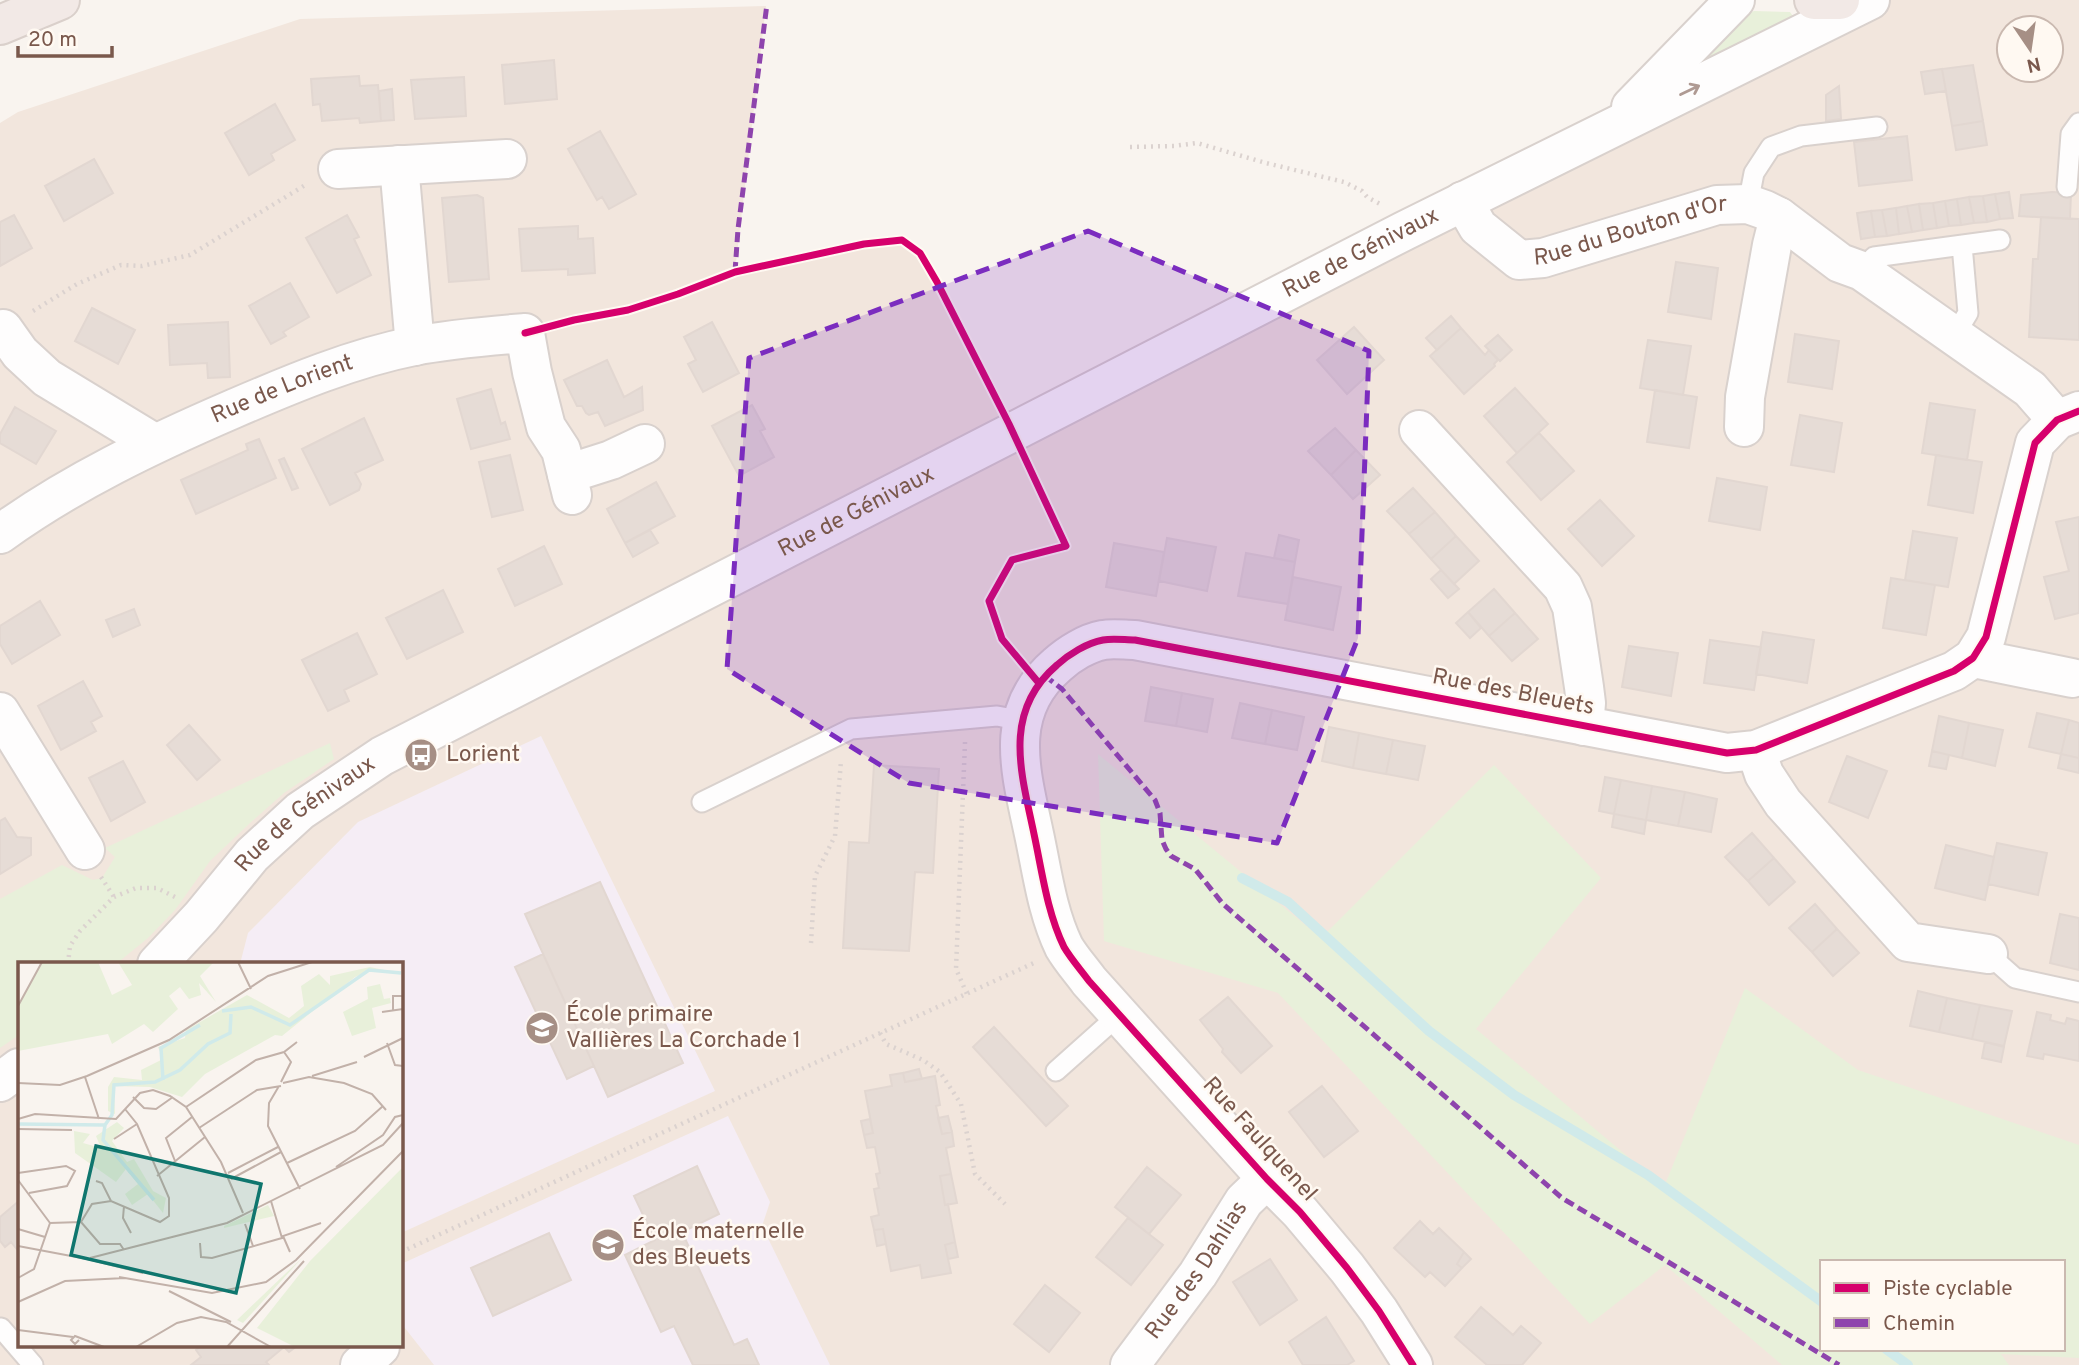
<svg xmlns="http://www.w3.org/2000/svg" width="2079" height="1365" font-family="Overpass,sans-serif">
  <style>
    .residential { fill: #f2e6dd; fill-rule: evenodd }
    .education { fill: #f5edf5 }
    .green { fill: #e8f0da; fill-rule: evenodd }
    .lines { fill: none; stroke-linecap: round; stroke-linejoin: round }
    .stream { stroke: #d0eaea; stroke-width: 10 }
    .building { fill: #e6dcd6; stroke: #e2d7d1; stroke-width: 2 }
    .service-casing { stroke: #d9d1cd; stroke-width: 23 }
    .minor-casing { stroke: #d9d1cd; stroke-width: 42 }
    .tertiary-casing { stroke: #d9d1cd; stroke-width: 42 }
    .motorway-casing { stroke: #dad0cb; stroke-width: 42 }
    .path { stroke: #dbd2cf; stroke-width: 4.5; stroke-dasharray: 2 5; stroke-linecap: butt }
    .service { stroke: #fefdfd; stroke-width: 19 }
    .minor { stroke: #fefdfd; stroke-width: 38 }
    .tertiary { stroke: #fefdfd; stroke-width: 38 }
    .motorway { stroke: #f2e9e6; stroke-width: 38 }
    .quiet { stroke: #8e44ad; stroke-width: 5; stroke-dasharray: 10 5; stroke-linecap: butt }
    .cycleway-casing { stroke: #fff9f2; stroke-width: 11 }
    .cycleway { stroke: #d6006c; stroke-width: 7 }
    .oneway { stroke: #af9a93 }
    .marked { fill: #7b2cbf; fill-opacity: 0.2; stroke: #7b2cbf; stroke-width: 5; stroke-dasharray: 14 9; stroke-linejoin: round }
    .labels { text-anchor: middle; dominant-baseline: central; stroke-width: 5; stroke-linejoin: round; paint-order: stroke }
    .street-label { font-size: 23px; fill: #7a584c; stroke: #fff9f2 }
    .poi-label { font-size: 23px; fill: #7a584c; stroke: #fff9f2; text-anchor: start }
    .inset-river { fill: none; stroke: #d0eaea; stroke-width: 3.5 }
    .inset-road { fill: none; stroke: #c2b1a9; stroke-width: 2 }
    .view { fill: #0f766e; fill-opacity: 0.15; stroke: #0f766e; stroke-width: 3.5 }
    .inset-edge { fill: none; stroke: #7a584c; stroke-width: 3.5 }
  </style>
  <rect width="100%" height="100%" fill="#f9f4ef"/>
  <path class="residential" d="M1870,0h209v1365h-2079v-1242l18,-11 282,-93 466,-13 -31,265 129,-27 38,-4 18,13 90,171zM2009,28h42v42h-42zM19,964h382v382h-382zM1822,1262h241v87h-241z"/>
  <path class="education" d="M541,736l174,355 -314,142v-269h-161l8,-31 110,-111z
    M728,1116l42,86 -8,24 68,139h-396l-33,-42v-59z"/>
  <path class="green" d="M1754,11l36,1 5,7 -109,55 55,-57z
    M330,743l4,16 -50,34 -34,30 -40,38 -35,49 -27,28 -32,26h-97v71l-19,13v-149l62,-34 31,15 9,-2 13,-21 -10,-9z
    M1098,754l223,184 173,-173 107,113 -125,151 188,158 81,-199 113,82 221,75v213l-78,-4 8,11h-227l-117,-100 -75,59 -312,-331 -174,-52zM1822,1262h241v87h-241z"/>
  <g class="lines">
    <path class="stream" d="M1242,878l46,24 141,129 85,64 134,80 174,127
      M1886,1349l22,16"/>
  </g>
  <path class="building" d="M554,60l3,39 -52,5 -3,-39z
    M1973,65l10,56 -31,5 -10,-57z
    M1942,69l4,22 -21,3 -4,-22z
    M359,76l1,10 18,-1 3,36 -21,2 -1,-5 -37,3 -2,-17 -7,1 -2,-26z
    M464,77l2,39 -51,3 -4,-39z
    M1839,86l2,33 -15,2v-26z
    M392,89l2,31 -13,1 -2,-30z
    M275,104l20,36 -24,14 3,6 -25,15 -24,-42z
    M1983,121l4,24 -31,5 -4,-24z
    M600,131l36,63 -27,15 -7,-12 -5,3 -29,-51z
    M1907,136l5,44 -53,6 -5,-44z
    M94,159l19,34 -49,28 -19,-35z
    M2009,192l4,26 -13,1 -5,-25z
    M2052,192l19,1 -1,26 -51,-3 2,-21z
    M1995,194l5,25 -13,3 -4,-26z
    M477,195l6,3 6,81 -40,3 -7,-84z
    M1983,196l4,26 -13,1 -5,-26z
    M1969,197l5,26 -13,2 -4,-26z
    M1957,199l4,26 -12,1 -4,-25z
    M1945,201l4,25 -12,2 -4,-25z
    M1933,203l4,25 -14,2 -4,-26z
    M1919,204l4,26 -11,2 -5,-26z
    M1907,206l5,26 -13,2 -3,-26z
    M1896,208l3,26 -12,2 -5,-26z
    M1882,210l5,26 -12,1 -4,-26z
    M1871,211l4,26 -14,2 -4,-26z
    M14,215l18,33 -32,18v-44z
    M347,215l12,22 -5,2 17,36 -34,18 -31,-55z
    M2041,217l38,2v121l-50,-3 4,-78h5z
    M578,226v13l15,-1 2,35 -27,2v-6l-46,2 -3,-42z
    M1676,262l42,6 -7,51 -43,-7z
    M290,283l19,34 -26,15 3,4 -15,8 -22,-38z
    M92,308l43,22 -17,34 -43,-23z
    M1451,316l10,12 -24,22 -11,-12z
    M228,322l2,55 -22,1 -1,-15 -37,2 -2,-40z
    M712,322l27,51 -36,19 -15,-28 8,-4 -12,-23z
    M1354,327l30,33 -37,34 -30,-34z
    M1461,328l24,27 4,-5 9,10 -4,4 1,2 -31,28 -34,-38z
    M1795,334l44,7 -7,48 -44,-7z
    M1498,335l14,15 -12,11 -15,-15z
    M1648,340l43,6 -8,49 -43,-7z
    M607,360l17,37 18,-10 1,23 -38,16 -7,-14 -9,3 -3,-2 -4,-7h-5l-13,-26z
    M1515,388l33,36 -31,29 -33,-37z
    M491,389l10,35 4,-2 5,17 -39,10 -14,-50z
    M1655,390l42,7 -8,51 -42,-6z
    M1930,403l45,7 -8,50 -45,-7z
    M752,405l13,24 -5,2 14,26 -35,19 -27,-50z
    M15,407l41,24 -20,33 -36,-21v-9z
    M1800,415l42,8 -8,49 -43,-7z
    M364,418l19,42 -28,13 6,11 -2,6 -29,15 -28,-56z
    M1335,428l21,22 -25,25 -23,-24z
    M1539,433l35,38 -33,29 -34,-38z
    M259,439l17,39 -80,36 -15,-34 67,-30 -2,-6z
    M1356,450l24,25 -27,24 -22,-24z
    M510,455l13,55 -31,7 -13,-55z
    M1936,455l46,7 -9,51 -45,-8z
    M284,458l14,30 -6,2 -13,-30z
    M1717,478l50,9 -7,43 -51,-9z
    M656,482l19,34 -50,27 -18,-34z
    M1413,488l22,24 -26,22 -22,-23z
    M1600,500l34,36 -32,30 -34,-37z
    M1435,512l21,24 -25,23 -22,-25z
    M2079,517v96l-24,6 -11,-42 25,-6 -13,-49z
    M650,530l8,13 -25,14 -8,-14z
    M1913,531l44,7 -9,49 -43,-7z
    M1279,535l20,5 -4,22 -21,-4z
    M1456,536l23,25 -25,23 -23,-25z
    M1167,538l49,9 -9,44 -48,-10z
    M1114,543l50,9 -8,44 -50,-9z
    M544,546l18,38 -47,22 -17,-37z
    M1246,553l49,9 -7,42 -50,-8z
    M1441,570l18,19 -11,9 -17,-19z
    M1293,577l48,10 -8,43 -48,-10z
    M1891,578l44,7 -9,50 -43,-7z
    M1494,589l21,24 -26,23 -21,-24z
    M443,590l20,42 -56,27 -21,-41z
    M40,601l20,34 -48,29 -12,-20v-18z
    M134,609l6,16 -27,12 -7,-17z
    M1468,612l13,16 -11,10 -14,-15z
    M1515,613l23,26 -26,22 -23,-25z
    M1763,632l51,8 -7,43 -51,-9z
    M357,633l20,41 -33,16 5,11 -21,10 -26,-51z
    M1710,640l51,7 -7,43 -50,-7z
    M1629,646l49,7 -7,43 -49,-9z
    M83,681l19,35 -11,6 5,9 -35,19 -23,-44z
    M1151,687l31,6 -6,33 -31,-5z
    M1182,693l31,6 -6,33 -31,-6z
    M1240,703l32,7 -7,34 -33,-6z
    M1272,710l32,7 -7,33 -32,-6z
    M2037,713l32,7 -8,34 -32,-7z
    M1939,716l30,7 -7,35 -30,-7z
    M2069,720l10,3v35l-18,-4z
    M1969,723l34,7 -8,36 -33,-8z
    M189,725l31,35 -23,20 -30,-35z
    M1329,727l30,6 -6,35 -31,-7z
    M1359,733l34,7 -7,34 -33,-6z
    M1393,740l32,6 -7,34 -32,-6z
    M1932,751l17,4 -3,14 -17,-3z
    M2061,754l18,4v15l-21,-5z
    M1847,756l40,15 -19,47 -39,-16z
    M123,761l22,41 -34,19 -22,-43z
    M874,765l65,4 -6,104 -18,-1 -6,79 -66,-3 6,-106 20,1z
    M1605,777l16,3 -7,34 -15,-3z
    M1621,780l31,6 -6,34 -32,-6z
    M1652,786l33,6 -7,34 -32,-6z
    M1685,792l32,7 -6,33 -33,-6z
    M1614,814l32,6 -2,14 -32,-7z
    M5,818l12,19 14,1v17l-31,19v-53z
    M1752,833l22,25 -26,23 -23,-24z
    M1997,843l50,10 -9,42 -50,-11z
    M1946,845l48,12 -9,43 -50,-12z
    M1774,858l21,24 -26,23 -21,-24z
    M600,882l83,181 -75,34 -83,-183z
    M1815,904l22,25 -25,23 -23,-24z
    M2060,914l19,4v52l-29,-7z
    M1837,929l22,24 -26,23 -21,-24z
    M543,954l51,112 -27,13 -52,-112z
    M1918,991l29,7 -8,34 -29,-6z
    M1228,997l44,49 -31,27 -19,-21 1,-3 -23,-29z
    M1947,998l33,7 -8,34 -33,-7z
    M1980,1005l32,6 -8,35 -32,-7z
    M2037,1012l14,3 -1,5 15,4 2,-6 12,3v40l-35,-7 -1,5 -16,-3z
    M994,1027l74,79 -22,20 -73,-79z
    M1985,1042l19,5 -3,15 -19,-4z
    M919,1069l3,10 -17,3 -2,-9z
    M903,1073l2,9 30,-6 5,29 -4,1 6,28 10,-2 2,14 -8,2 5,26 -11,2 5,29 3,-1 7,38 -10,3 6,28 -29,5 -2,-13 -29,6 -8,-42 -9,1 -3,-13 8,-2 -5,-26 5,-1 -3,-14 4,-1 -5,-26 -8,1 -3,-13 9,-2 -8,-42 27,-5 -2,-11z
    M1322,1086l36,45 -34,26 -35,-45z
    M948,1116l4,16 -10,2 -4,-16z
    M870,1119l3,14 -9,2 -3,-14z
    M697,1166l22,48 -37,18 52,113 13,-6 12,26h-66l-19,-39 -13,6 -36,-77 30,-15 -21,-44z
    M1147,1167l34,28 -32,39 -34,-27z
    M951,1174l6,29 -12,2 -5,-29z
    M19,1201v51l-8,-10 -6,5 -5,-6v-24z
    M1128,1218l35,27 -32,40 -35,-28z
    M1420,1221l13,13 6,-6 25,24 -7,12 5,4 -17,18 -15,-14 -5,5 -31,-29z
    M883,1229l3,15 -9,2 -3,-16z
    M549,1233l22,47 -78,36 -22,-48z
    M955,1242l3,15 -10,2 -3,-14z
    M1464,1252l7,7 -9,9 -5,-4z
    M1270,1259l27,41 -37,25 -27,-43z
    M1045,1285l35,28 -31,39 -35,-28z
    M1481,1307l32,28 8,-9 20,17 -19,22h-35l-32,-28z
    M1326,1317l28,44 -7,4h-44l-14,-23z
    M201,1346h10l2,1 2,-1h82l-8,6 -5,-5 -18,15 3,3h-78l10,-8 -5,-7z"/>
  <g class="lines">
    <defs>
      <path id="service" d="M2067,187l4,-53 8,-11
        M1748,204l6,-31 17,-26 30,-11 76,-9
        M1862,271l12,-14 126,-17
        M1954,336l14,-23 -6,-68
        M702,802l149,-73 146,-13 26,5
        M1988,954l27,24 64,14
        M1056,1071l64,-57
        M1,1328l32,37"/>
      <g id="minor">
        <path d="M399,165l16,181"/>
        <path d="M338,169l169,-10"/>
        <path id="s1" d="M1463,201l15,26 41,33 24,-2 174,-53 31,-1 17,6 14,7 61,46 22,8 168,118 27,31"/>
        <path d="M3,329l17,24 27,25 107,65"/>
        <path d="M1744,427l1,-30 27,-152 7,-28"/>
        <path d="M1419,430l144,157 9,20 12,80 2,16 -2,23"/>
        <path d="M567,474l44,-14 34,-16"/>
        <path id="s2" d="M0,534c72,-52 152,-90 233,-125 58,-25 120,-51 181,-63 36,-7 74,-10 111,-13l7,39 14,55 15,23 11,45"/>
        <path d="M1973,658l99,20"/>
        <path d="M0,712l85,138"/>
        <path d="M1756,750l8,24 19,29 125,139 80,12"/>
        <path d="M360,1365l20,-18"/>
        <path id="s3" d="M1130,1365l68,-91 46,-73 23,-22"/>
        <path d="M1413,1365l-34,-54 -32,-43 -47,-56 -33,-33 -178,-198c-8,-11 -18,-22 -25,-34 -17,-35 -22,-76 -30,-113 -13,-62 -32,-122 23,-169 12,-11 30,-22 46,-25 10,-2 22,0 32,0l592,113 29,-3 198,-79 19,-13 13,-21 49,-194 22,-23 22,-9"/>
      </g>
      <g id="tertiary">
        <path d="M1631,107l104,-107"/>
        <path id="s4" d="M157,964l44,-47 51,-62 48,-44 82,-55 1022,-525 466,-231"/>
        <path d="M0,1082l19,-14"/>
      </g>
      <path id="motorway" d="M1814,0h26
        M0,25l60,-25"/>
    </defs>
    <use href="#service" class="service-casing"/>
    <use href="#minor" class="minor-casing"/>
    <use href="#tertiary" class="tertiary-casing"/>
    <use href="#motorway" class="motorway-casing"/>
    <path class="path" d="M1130,147l44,-1 23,-3 69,20 78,19 18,9 5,6 13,7
      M33,311l44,-27 44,-19 21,1 48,-11 117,-71
      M965,742l-9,227 11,25
      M101,877l13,20
      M811,943l4,-67 20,-40 6,-75
      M68,964l2,-18 10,-15 34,-34 22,-9h21l18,9
      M880,1033l6,11 37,16 17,12 21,32 14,70 30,30
      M401,1252l635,-290"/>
    <use href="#service" class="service"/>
    <use href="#minor" class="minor"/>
    <use href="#tertiary" class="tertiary"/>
    <use href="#motorway" class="motorway"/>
    <path class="quiet" d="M735,272l3,-43 29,-225
      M1045,676l17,13 93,111 5,13 2,27 4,9 5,7 24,13 28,35 339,294 277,167"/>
    <defs>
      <path id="cycleway" d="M525,333l49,-13 54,-10 50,-16 57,-22 129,-28 38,-4 18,13 17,29 72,142 57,122 -54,14 -23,41 13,38 36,43
        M1413,1365l-34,-54 -32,-43 -47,-56 -33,-33 -178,-198c-8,-11 -18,-22 -25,-34 -17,-35 -22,-76 -30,-113 -13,-62 -32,-122 23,-169 12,-11 30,-22 46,-25 10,-2 22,0 32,0l592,113 29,-3 198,-79 19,-13 13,-21 49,-194 22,-23 22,-9"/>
    </defs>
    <use href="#cycleway" class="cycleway-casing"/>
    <use href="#cycleway" class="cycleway"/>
  </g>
  <defs><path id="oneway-shaft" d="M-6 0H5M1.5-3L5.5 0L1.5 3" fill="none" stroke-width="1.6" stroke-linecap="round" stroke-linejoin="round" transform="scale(1.75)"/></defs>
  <use class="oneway" href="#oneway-shaft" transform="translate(1690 90) rotate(-26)"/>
  <path class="marked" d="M1088,231l281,120 -11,287 -81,205 -368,-60 -182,-114 22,-311z"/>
  <defs>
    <symbol id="bus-disc" viewBox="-11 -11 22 22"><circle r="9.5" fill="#a68f85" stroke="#fff9f2"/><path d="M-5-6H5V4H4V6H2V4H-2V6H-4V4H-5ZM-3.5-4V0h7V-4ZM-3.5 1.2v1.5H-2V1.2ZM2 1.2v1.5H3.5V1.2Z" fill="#fff"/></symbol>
    <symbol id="school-disc" viewBox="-11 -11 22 22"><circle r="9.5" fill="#a68f85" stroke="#fff9f2"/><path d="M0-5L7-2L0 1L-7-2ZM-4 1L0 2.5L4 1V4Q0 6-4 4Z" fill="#fff"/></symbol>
  </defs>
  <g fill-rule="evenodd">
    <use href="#bus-disc" x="402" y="736" width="38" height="38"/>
    <use href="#school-disc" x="523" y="1009" width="38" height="38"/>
    <use href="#school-disc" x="589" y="1226" width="38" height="38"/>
  </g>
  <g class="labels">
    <g class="street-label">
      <text stroke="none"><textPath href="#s1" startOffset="198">Rue du Bouton d'Or</textPath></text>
      <text stroke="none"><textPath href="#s4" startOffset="1409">Rue de Génivaux</textPath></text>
      <text stroke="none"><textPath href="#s2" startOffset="318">Rue de Lorient</textPath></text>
      <text stroke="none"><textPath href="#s4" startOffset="842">Rue de Génivaux</textPath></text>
      <text transform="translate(1513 693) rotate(11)">Rue des Bleuets</text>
      <text stroke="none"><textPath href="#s4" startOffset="212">Rue de Génivaux</textPath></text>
      <text transform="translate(1259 1140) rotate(48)">Rue Faulquenel</text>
      <text stroke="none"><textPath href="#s3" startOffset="116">Rue des Dahlias</textPath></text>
    </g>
    <g class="poi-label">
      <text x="446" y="755">Lorient</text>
      <text x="566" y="1015">École primaire<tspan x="566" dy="26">Vallières La Corchade 1</tspan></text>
      <text x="632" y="1232">École maternelle<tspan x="632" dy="26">des Bleuets</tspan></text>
    </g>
  </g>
  <g transform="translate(18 962)">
    <rect width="385" height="385" fill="#f9f4ef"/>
    <path d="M24,0h56l14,33 20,-10 -14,-23h96l-14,14 16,26 -17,-19 2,12 -12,4 -9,-12 -11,9 9,13 -25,23 -9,-8 -32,20 -4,-10 -90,17v-45zM352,5l33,7 -31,-4 -17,7 -73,59 -7,-1 -70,39 -23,23 -32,-10 -36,-1 1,28 -7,-3v-24l6,-10 28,3 -1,-10 22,-11 -5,-12 27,-9 1,-8 61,-35 42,23 15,-12 -3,-20 18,-12 11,11v-9zM362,22l4,15 6,-1 1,5 -19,5 4,20 -24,8 -9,-24 25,-13 -1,-12zM99,160l7,6 -12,13 15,21 7,-3 19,32 13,7 -3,15 -15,-19 -16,11 -7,-11 13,-10 -12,-15 -10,13 -41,-29 -1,-22 16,3 -7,9 18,5 -5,-12zM385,205v180h-108l-38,-19 53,-67zM250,243l6,11 -50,12v-2zM284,296l-59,65 -6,-3 48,-46z" fill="#e8f0da"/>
    <path class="inset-river" d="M204,49l29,-4 39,18 79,-55 32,3M145,118l-2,-32 39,-23M0,162l86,1M136,238l-51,-60 2,-15 7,-10 2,-30 41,-3 25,-12 28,-26 22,-11 1,-19"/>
    <path class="inset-road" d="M220,0l13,27M0,44l24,-44M375,48v-14h10M364,50l21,-3M369,81l8,22 8,1M346,95l39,-19M294,114l45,-14M67,115l14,42M263,120l10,-20 -7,-10M0,121l42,2 27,-9 82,-36 99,-64 44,-14M265,121l26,-6 35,6 28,11 14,16M261,124l-10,17 -1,23 32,63M115,135l11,11 12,1 17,-12M168,145l70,-47 28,-8 13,-10M0,157l17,-5 81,5 24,-26 13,-3 17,6 16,11 35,55 22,51M181,166l58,-38 24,-4M0,167l54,1M96,177l23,-15M157,199l-9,-23 26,-21M269,201l68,-32 28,-25M318,205l47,-32 12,-18 8,-2M0,211l48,-7 9,5 -8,15 -38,7M210,211l50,-26M139,214l48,-39M213,217l50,-27M0,218l32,43M78,219l6,2 9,18M106,244l-1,12 8,15M63,260l11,-18 19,-3 49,21 9,-6v-18l-32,-74 -12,-15M63,260l19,22h20l4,6M32,261l31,-1M227,262l8,22M0,267l27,8M182,281l1,14 11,1 70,-20 -11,-37M0,284l69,13M272,290l-7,-16 38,-13M72,296l137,-35 156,-78 20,-22M69,297l56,14M101,315l93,16 54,-11 30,-22 107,-109M0,316l16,-9 16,-46M151,329l62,31M0,340l47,-21 60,-3M0,368l55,7M61,378l-4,4 -4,-4 4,-4 29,11M118,385l41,-24 24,-6 25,5 45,25M209,385l77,-86"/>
    <path class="view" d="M78,184l165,38 -25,109 -165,-38z"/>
    <rect width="385" height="385" class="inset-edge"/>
  </g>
  <rect x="1820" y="1260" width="245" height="91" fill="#fff9f2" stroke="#cab9b0" stroke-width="2"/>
  <rect x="1834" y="1283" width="35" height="10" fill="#d6006c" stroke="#cab9b0" stroke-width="2"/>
  <text x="1883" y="1295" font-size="21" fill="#7a584c">Piste cyclable</text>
  <rect x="1834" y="1318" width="35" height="10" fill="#8e44ad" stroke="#cab9b0" stroke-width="2"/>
  <text x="1883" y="1330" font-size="21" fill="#7a584c">Chemin</text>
  <g transform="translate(2030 49) rotate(167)"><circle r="33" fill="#fff9f2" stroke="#cab9b0" stroke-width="2"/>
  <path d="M0-5L12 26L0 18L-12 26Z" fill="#a68f85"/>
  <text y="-10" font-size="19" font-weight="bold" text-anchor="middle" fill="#7a584c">N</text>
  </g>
  <path d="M18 46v10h94v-10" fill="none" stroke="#7a584c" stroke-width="3.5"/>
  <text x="28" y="46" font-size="21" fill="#7a584c" stroke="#fff9f2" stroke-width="5" paint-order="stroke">20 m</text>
</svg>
